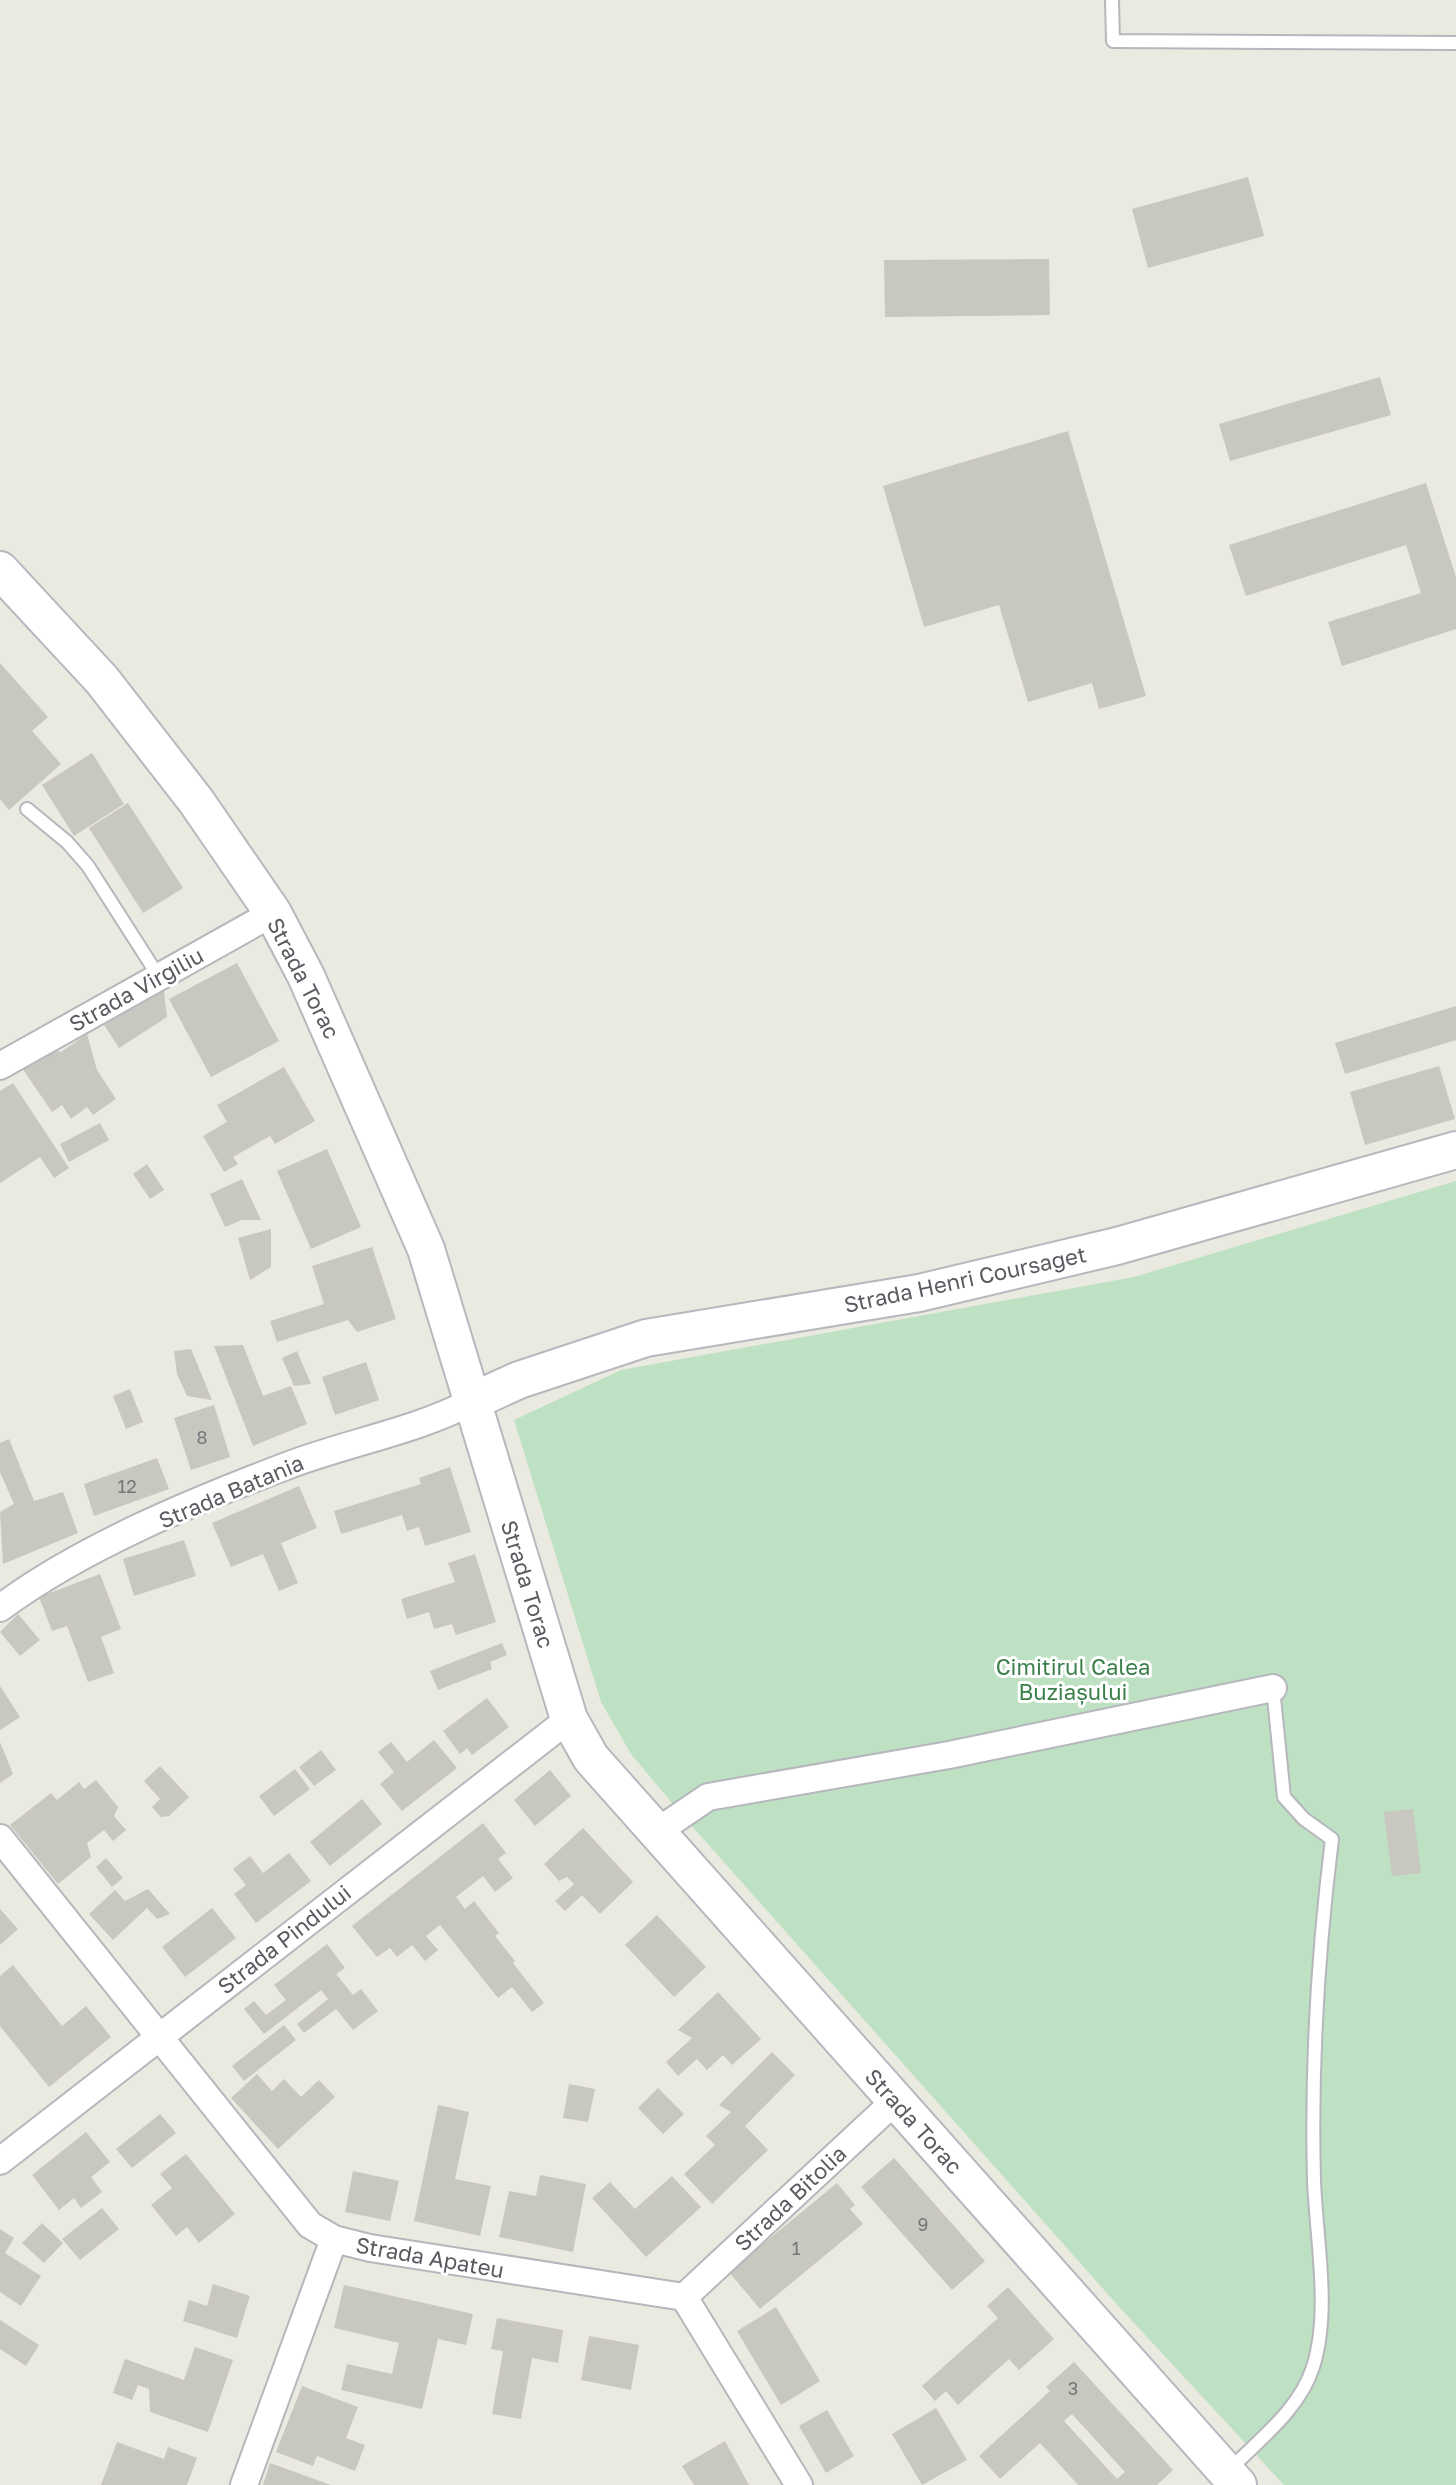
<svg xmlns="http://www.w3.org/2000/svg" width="1456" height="2485" font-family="'Golos Text',sans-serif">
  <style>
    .green { fill: #bee1c4 }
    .building { fill: #c8c7c0; fill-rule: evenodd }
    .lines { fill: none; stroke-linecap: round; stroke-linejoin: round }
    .lane-casing { stroke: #b6b7bc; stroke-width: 16 }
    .street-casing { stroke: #b6b7bc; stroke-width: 30 }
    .secondary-casing { stroke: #b6b8be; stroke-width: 40 }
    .lane { stroke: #fff; stroke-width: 12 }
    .street { stroke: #fff; stroke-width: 26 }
    .secondary { stroke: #fff; stroke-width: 36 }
    .labels { text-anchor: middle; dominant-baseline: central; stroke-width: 6; stroke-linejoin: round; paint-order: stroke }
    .number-label { font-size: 18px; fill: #757678 }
    .street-label { font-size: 22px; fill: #595b60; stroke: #fff }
    .park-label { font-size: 22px; fill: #3a7f49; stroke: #fff }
  </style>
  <rect width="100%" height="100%" fill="#ebeae0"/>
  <path class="green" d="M1456,1181v1304h-172l-163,-176 -439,-494 -51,-61 -30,-52 -87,-282 107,-50 513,-93z"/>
  <path class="building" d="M1248,177l16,59 -116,32 -16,-59z
    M1049,259l1,56 -165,2 -1,-57z
    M1380,377l11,38 -161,46 -11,-37z
    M1068,431l78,265 -47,13 -7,-26 -64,19 -29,-97 -75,22 -41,-141z
    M1426,483l30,94v52l-114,37 -14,-44 93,-29 -15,-48 -160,51 -17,-51z
    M0,663l48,54 -16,14 29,33 -52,46 -9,-11z
    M92,753l32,51 -50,32 -32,-51z
    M128,803l55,85 -40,25 -54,-85z
    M237,963l42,78 -68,36 -42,-78z
    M155,985l9,6 3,26 -48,31 -18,-28z
    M1456,1006v34l-111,34 -10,-31z
    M87,1034l10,36 19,29 -23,16 -6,-8 -16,12 -9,-14 -10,7 -30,-44 29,-19 10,3z
    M1439,1066l16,53 -90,26 -15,-53z
    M284,1067l31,54 -40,23 -5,-8 -37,21 5,7 -14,8 -21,-36 24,-14 -10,-17z
    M13,1083l56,85 -15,10 -14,-21 -40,26v-92z
    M100,1123l9,17 -40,22 -9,-18z
    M327,1149l34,78 -50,22 -34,-78z
    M147,1164l17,26 -14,9 -17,-25z
    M242,1179l19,41h-19l-17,7 -15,-33z
    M271,1229v38l-21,13 -12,-42z
    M372,1247l24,72 -39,13 -9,-12 -71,22 -7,-21 54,-17 -12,-38z
    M243,1345l20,51 28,-10 16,38 -54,22 -39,-100z
    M191,1349l21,51 -25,-4 -10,-22 -3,-23z
    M297,1351l14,33 -17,2 -12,-28z
    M366,1362l13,38 -44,15 -13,-38z
    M130,1389l13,33 -17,7 -13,-33z
    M214,1405l16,52 -39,13 -17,-52z
    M9,1439l25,62 29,-9 15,41 -75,31 -3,-52 14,-8 -14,-32v-29z
    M157,1458l12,31 -75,27 -10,-32z
    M450,1467l21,65 -46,14 -6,-19 -12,4 -5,-16 -61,19 -7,-23 87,-27 -2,-6z
    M299,1486l18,42 -36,15 17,40 -19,8 -16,-37 -32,13 -19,-44z
    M184,1540l12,36 -62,20 -11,-37z
    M475,1554l21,68 -40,13 -4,-11 -18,5 -5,-17 -22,7 -6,-20 54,-17 -7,-19z
    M100,1574l21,55 -20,8 13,36 -26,9 -21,-56 -15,5 -13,-34z
    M18,1614l22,26 -20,16 -20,-24z
    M502,1643l5,12 -17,7 2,7 -54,21 -8,-19z
    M0,1686l20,31 -20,13z
    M487,1698l22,29 -37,28 -5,-7 -7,6 -17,-23z
    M434,1740l23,28 -55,43 -22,-27 14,-12 -16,-20 13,-10 16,20z
    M0,1742l13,32 -13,9z
    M321,1750l15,20 -22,16 -15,-19z
    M160,1766l29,31 -20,19 -8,1 -9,-10 8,-8 -16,-18z
    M295,1769l15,20 -36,27 -15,-20z
    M550,1770l21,26 -36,30 -21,-26z
    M96,1780l22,27 -4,9 12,14 -13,11 -9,-11 -17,13 4,14 -33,27 -48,-59 41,-32 6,7 22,-18 5,7z
    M362,1799l20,25 -52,42 -20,-24z
    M1413,1809l8,64 -29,3 -8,-64z
    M483,1823l23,30 -8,6 15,19 -18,14 -12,-16 -27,21 9,12 9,-8 25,32 -4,3 20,25 -2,2 31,40 -12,9 -20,-25 -14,11 -58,-73 -14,11 12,14 -13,11 -13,-16 -15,12 -7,-9 -13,9 -25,-31z
    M583,1828l50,54 -33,32 -18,-19 -17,16 -10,-10 19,-17 -7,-7 -8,4 -15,-17z
    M289,1853l22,28 -55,42 -22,-29 12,-9 -13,-16 17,-13 13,17z
    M106,1858l17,20 -11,9 -16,-20z
    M148,1889l22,25 -13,5 -10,-11 -34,32 -24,-26 26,-24 10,11z
    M212,1908l24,30 -51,39 -23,-30z
    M0,1909l18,20 -18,16z
    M657,1915l49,52 -32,30 -49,-52z
    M327,1944l18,24 -9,6 17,21 8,-6 17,22 -25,19 -17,-21 -32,24 -7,-9 31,-25 -7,-9 -57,44 -20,-25 10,-8 12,14 20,-15 -12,-15z
    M13,1965l49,61 24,-20 25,31 -62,50 -49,-61v-50z
    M718,1992l43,47 -29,26 -9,-10 -16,15 -10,-11 -19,17 -12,-14 26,-24 -14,-8z
    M284,2025l12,15 -52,41 -12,-15z
    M772,2052l23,23 -50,51 23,24 -56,54 -28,-30 31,-29 -9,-9 25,-24 -12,-7z
    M257,2074l15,17 12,-12 17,18 18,-17 16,17 -57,52 -47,-51z
    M569,2084l26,5 -7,33 -25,-4z
    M658,2088l26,26 -21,20 -25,-26z
    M438,2105l31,7 -14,67 36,7 -11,50 -66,-15z
    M160,2114l16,19 -44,35 -16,-19z
    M86,2132l24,30 -19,15 11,15 -21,16 -7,-10 -15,12 -27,-35z
    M186,2154l49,60 -36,29 -12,-16 -11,9 -25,-31 21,-17 -12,-14z
    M894,2158l91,103 -33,29 -91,-103z
    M353,2171l46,10 -9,40 -45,-9z
    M540,2175l46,9 -13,68 -74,-15 10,-46 27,5z
    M672,2176l29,31 -55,50 -54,-59 18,-16 25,27z
    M837,2183l18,22 -5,4 13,15 -103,85 -31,-37z
    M102,2208l17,21 -39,31 -18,-21z
    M42,2223l21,20 -19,20 -22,-20z
    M0,2229l14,9 -9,15 36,23 -20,30 -21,-14z
    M213,2284l37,12 -13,42 -54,-17 6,-21 18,6z
    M344,2285l129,29 -7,31 -28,-6 -16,70 -81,-19 6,-26 45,10 7,-31 -65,-15z
    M1008,2287l46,52 -35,31 -10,-11 -51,46 -12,-14 -11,10 -13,-15 76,-68 -11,-12z
    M776,2307l44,74 -39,24 -44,-74z
    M497,2318l66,12 -5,33 -26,-5 -11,61 -29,-5 11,-63 -12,-2z
    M0,2320l39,25 -13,21 -26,-17z
    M589,2336l50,9 -8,45 -50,-10z
    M195,2347l38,13 -25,72 -58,-20 -1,-23 -11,-4 -6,15 -19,-7 12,-34 59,21z
    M1074,2362l99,108 -16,15h-79l-38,-42 -40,36 -21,-23 71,-65 -4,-4zM1072,2414l53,58 -8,7 -53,-58z
    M302,2386l56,21 -12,31 19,7 -10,26 -38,-15 -4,10 -37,-14z
    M936,2408l31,52 -45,25 -30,-51z
    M827,2410l27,46 -28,17 -27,-47z
    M725,2441l24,44h-55l-12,-19z
    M117,2442l47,17 4,-12 29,11 -10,27h-86z
    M270,2463l61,22h-68z"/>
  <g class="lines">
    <defs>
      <path id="lane" d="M1112,0l1,41 343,2
        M27,809l40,33 21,24 71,111
        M1229,2470c30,-30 71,-61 84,-103 18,-56 3,-129 1,-187 -3,-113 4,-229 18,-341l-28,-20 -20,-22 -11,-109"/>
      <path id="street" d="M0,1066l273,-153
        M0,1608c82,-61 194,-107 289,-143 61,-23 127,-34 184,-64
        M655,1833l53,-36 241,-42 324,-67
        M0,1838l310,387 24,14 36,9 314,49 115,188
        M0,2161l569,-442
        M684,2297l212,-197
        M244,2485l90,-246"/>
      <path id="secondary" d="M0,570l102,110 94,121 77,112 33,63 120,273 143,470 22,39 647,727
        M473,1401l46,-21 127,-42 273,-45 198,-47 339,-96"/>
    </defs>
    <use href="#lane" class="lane-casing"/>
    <use href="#street" class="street-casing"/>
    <use href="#secondary" class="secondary-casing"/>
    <use href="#lane" class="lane"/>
    <use href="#street" class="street"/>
    <use href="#secondary" class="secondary"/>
  </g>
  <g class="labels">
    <g class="number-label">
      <text x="202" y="1437">8</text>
      <text x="127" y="1486">12</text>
      <text x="923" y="2224">9</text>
      <text x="796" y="2248">1</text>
      <text x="1073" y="2388">3</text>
    </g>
    <g class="street-label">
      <text transform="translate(304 978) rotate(63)">Strada Torac</text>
      <text transform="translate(136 989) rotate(-29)">Strada Virgiliu</text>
      <text transform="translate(965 1279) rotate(-12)">Strada Henri Coursaget</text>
      <text transform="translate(231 1491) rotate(-23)">Strada Batania</text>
      <text transform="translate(528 1584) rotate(73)">Strada Torac</text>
      <text transform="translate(284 1939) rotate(-38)">Strada Pindului</text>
      <text transform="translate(914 2121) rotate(48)">Strada Torac</text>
      <text transform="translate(790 2198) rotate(-43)">Strada Bitolia</text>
      <text transform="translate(430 2257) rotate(10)">Strada Apateu</text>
    </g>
    <g class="park-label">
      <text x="1073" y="1666">Cimitirul Calea<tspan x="1073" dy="25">Buziașului</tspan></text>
    </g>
  </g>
</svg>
